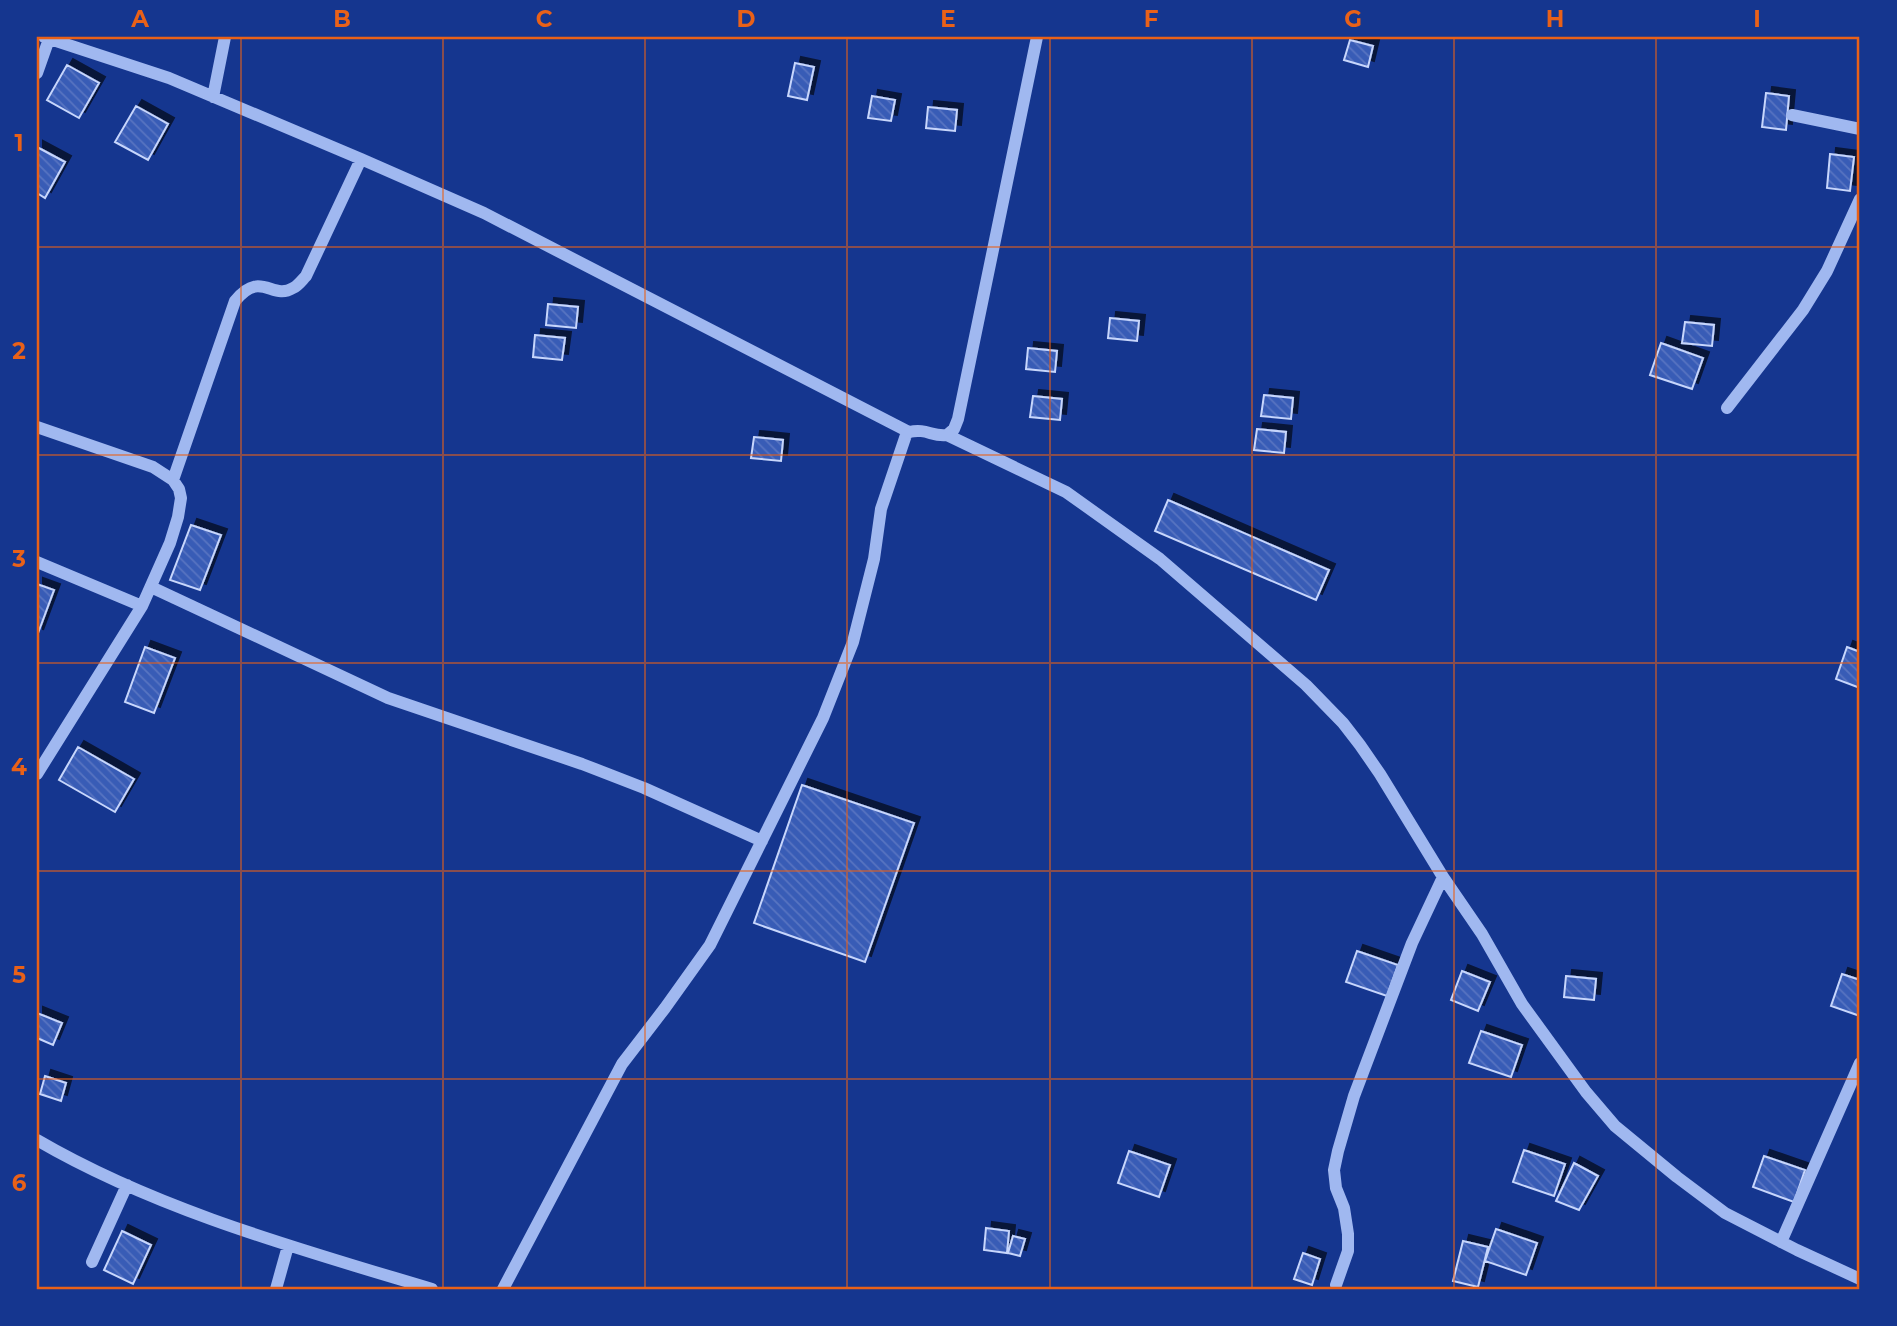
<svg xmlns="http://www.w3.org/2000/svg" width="1897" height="1326" font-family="Montserrat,sans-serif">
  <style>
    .building { fill: url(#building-back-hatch); stroke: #c7d6fc; stroke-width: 2; filter: url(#shadow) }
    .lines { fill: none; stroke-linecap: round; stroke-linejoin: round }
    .minor { stroke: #a0b8f0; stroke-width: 12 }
    .grid { fill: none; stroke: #e96118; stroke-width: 2; stroke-opacity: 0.55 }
    .neatline { fill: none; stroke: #e96118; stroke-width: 2.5 }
    .grid-label { font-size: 23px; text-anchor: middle; font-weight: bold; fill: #e96118 }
  </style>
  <defs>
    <pattern id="building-back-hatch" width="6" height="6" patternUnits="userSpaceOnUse" patternTransform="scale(1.75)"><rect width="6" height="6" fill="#395cb6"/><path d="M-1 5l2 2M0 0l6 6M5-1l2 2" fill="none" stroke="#5774c1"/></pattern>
    <filter id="shadow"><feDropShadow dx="6" dy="-6" stdDeviation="0" flood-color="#0009"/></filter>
  </defs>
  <rect width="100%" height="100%" fill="#15368f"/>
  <path class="building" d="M1350,40l23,6 -5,21 -24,-7z
    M795,63l19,4 -7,33 -19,-4z
    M67,65l32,18 -20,35 -32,-18z
    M1766,93l23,3 -3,34 -24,-3z
    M872,96l23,4 -4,21 -23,-3z
    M136,106l32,18 -20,36 -33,-18z
    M928,107l29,3 -2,21 -29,-3z
    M37,147l28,15 -20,36 -8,-5z
    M1830,154l24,3 -4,34 -23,-3z
    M548,304l30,3 -2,21 -30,-3z
    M1110,318l29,3 -2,20 -29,-3z
    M1685,322l29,3 -2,21 -30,-3z
    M535,335l30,3 -3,22 -29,-3z
    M1661,343l42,15 -11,31 -42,-14z
    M1028,348l29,3 -2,21 -29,-3z
    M1264,395l29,3 -2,21 -30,-3z
    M1033,396l29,3 -2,21 -30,-3z
    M1257,429l29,3 -2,21 -30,-3z
    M754,437l29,3 -2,21 -30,-3z
    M1168,500l161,70 -13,30 -161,-69z
    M191,525l30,10 -21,55 -30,-10z
    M37,584l17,6 -17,46z
    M145,647l30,11 -21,55 -29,-11z
    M1847,647l13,5v36l-24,-9z
    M78,747l56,32 -19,33 -56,-32z
    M802,785l112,38 -49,139 -111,-39z
    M1357,951l41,14 -11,31 -41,-14z
    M1462,971l28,11 -12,29 -27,-11z
    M1842,974l18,6v36l-29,-10z
    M1566,976l30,3 -2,21 -30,-3z
    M37,1013l25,10 -9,22 -16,-7z
    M1481,1031l41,14 -11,32 -42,-14z
    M45,1076l21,7 -5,18 -21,-7z
    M1524,1150l41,14 -11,32 -41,-14z
    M1129,1151l41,14 -11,32 -41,-14z
    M1764,1156l41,14 -11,32 -41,-15z
    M1574,1163l24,13 -19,34 -23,-9z
    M986,1228l23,3 -2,22 -23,-3z
    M1496,1229l41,14 -11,32 -41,-14z
    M122,1231l29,14 -18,39 -29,-14z
    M1013,1236l12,3 -5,17 -12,-3z
    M1463,1241l25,6 -10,40 -25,-6z
    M1303,1253l17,6 -8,26 -18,-6z"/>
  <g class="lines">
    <path class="minor" d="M44,37l125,41 192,81 123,54 425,219
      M37,73l12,-34
      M213,97l12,-60
      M1792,115l68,14
      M1727,408l76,-98 24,-39 33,-72
      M37,427l116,40 20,13 6,9 2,9 -3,19 -8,26 -28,63 -105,168
      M947,435l119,57 94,67 146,126 37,38 17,22 20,29 63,103 -31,66 -58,153 -16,55 -4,19 2,18 8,20 4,26v17l-12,34
      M173,480l62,-179c26,-32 37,0 58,-13 5,-2 9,-8 13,-12l55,-117
      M37,562l105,44
      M151,587l237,111 194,66 62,24 118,53
      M1443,877l39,57 40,70 64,88 29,34 62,51 48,36 72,37 63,29
      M37,1140c120,70 262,109 395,149
      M1781,1242l79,-179
      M92,1262l35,-77
      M276,1289l12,-43
      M503,1289l119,-225 43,-56 45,-63 113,-227 30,-76 21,-83 7,-50 25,-74 3,-3c18,-4 23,5 38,3l7,-6 4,-10 79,-382"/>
  </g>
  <path class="grid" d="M241,37v1252M443,37v1252M645,37v1252M847,37v1252M1050,37v1252M1252,37v1252M1454,37v1252M1656,37v1252M37,247h1823M37,455h1823M37,663h1823M37,871h1823M37,1079h1823"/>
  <rect width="1897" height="1326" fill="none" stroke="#15368f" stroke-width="77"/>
  <rect x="38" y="38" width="1820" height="1250" class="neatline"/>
  <g class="grid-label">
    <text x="140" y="27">A</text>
    <text x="342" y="27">B</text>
    <text x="544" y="27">C</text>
    <text x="746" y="27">D</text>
    <text x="948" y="27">E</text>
    <text x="1151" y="27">F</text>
    <text x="1353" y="27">G</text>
    <text x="1555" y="27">H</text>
    <text x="1757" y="27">I</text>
    <text x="19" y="151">1</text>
    <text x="19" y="359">2</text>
    <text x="19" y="567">3</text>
    <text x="19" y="775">4</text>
    <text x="19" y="983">5</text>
    <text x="19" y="1191">6</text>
  </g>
</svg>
